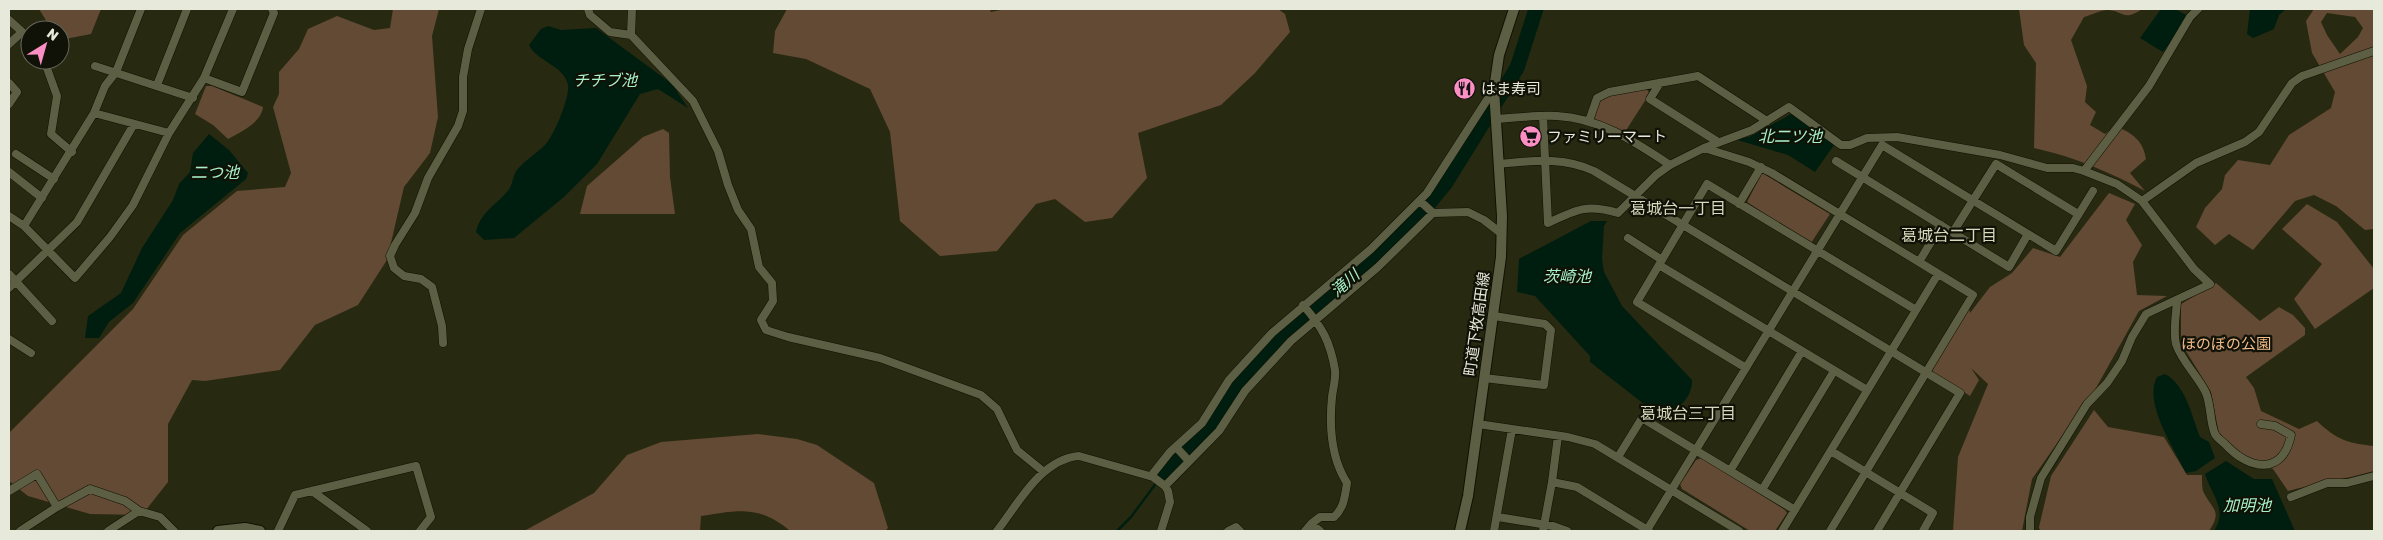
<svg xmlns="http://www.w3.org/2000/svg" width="2383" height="540" font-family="Rubik,'Noto Sans JP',sans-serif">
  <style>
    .green { fill: #624a34; fill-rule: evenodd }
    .water { fill: #001e0f }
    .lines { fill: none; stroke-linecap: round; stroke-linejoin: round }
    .stream { stroke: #001e0f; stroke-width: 2.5 }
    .river { stroke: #001e0f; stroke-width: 15 }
    .minor-casing { stroke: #110; stroke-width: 9 }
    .tertiary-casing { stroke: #110; stroke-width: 12 }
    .minor { stroke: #5d5f45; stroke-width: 8 }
    .tertiary { stroke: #5d5f45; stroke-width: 10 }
    .labels { text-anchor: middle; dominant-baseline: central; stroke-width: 4.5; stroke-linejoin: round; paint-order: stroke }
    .poi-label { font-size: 15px; fill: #e7e9da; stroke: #101107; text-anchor: start }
    .street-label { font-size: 15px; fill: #e7e9da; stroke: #101107 }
    .park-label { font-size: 15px; fill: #f3bc8a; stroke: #101107 }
    .water-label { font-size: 16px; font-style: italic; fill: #a7f1c9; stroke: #101107 }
    .neighbourhood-label { font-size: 16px; fill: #d7dabd; stroke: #101107 }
  </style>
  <rect width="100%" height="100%" fill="#282911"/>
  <path class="green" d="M39,9h62l-10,25 -31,6v-10h-8z
    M393,9h46l-7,27 6,81 -8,36 -26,34 -17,73 -29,45 -43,20 -35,45 -75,11 -13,-1 -24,44v58l-26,33 -52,-1 -62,-18 -19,-15v-48l124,-124 50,-74 54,-44 48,-4 6,-14 -18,-66 6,-13v-22l20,-23 9,-20 29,-13 37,14 16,-2z
    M787,9h203l1,3 14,-3h273l7,5 5,18 -35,41 -34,32 -83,28 9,45 -35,40 -27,4 -30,-23 -19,5 -39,47 -57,5 -40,-35 -10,-89 -20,-43 -64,-30 -33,-6 2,-22z
    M2019,9h123c-19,13 -18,2 -34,1 -7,0 -17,5 -24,7l-13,23 16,46 -2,16 11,10 -6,13 15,9 11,-8c17,8 27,14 30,33l-16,14 15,18c-36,-19 -70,-34 -111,-43l2,-85 -12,-18z
    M2314,9h60v220l-9,1 -29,-24 -22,-11 -19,6 -42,49 -24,-16 -14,11 -19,-18 9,-19 17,-19 3,-14 13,-15 32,5 19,-30 42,-27 4,-16 -23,-39 -6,-32zM2327,13l28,4 8,11 -5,9 -18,17 -13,-19 -6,-13z
    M206,86h6l51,21c-2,16 -22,25 -35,32l-15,-14 -18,-11z
    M1646,89l4,4 -25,39 -30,-13 -2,-3 5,-16 13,-5z
    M663,129l6,4 1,44 5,37h-95l7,-28 56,-49z
    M1762,173l68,41 -19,29 -64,-41z
    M2109,193l26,11 -9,16 16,25 -9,17 4,33 30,1 -28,15 -43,77 -64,91 -10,52h-69l5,-74 30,-73 -17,-16 8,12 -9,16 -38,-25 37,-63 1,5 20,-26 22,-14 21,-25 27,9z
    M2307,204l30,18 37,47v19l-59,41 -21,-30 28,-35 -40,-35z
    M2216,283l44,38 19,-14 14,8 12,13v7l-59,42 8,11 7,23 38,18 18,-8c20,19 30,22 57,25v25c-28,8 -57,12 -86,20l-15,-22 -29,-14 -25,-21 -8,-42 -30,-49v-39z
    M2094,410l14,17 56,10 23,38h15c0,5 0,12 1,16 9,19 20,19 6,40h-169l-1,-4 12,-51z
    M758,434l39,5 20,6 57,38 14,45 -3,3h-95c-31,-26 -51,-21 -89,-15l-1,15h-176l70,-38 33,-38 34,-13z
    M1702,458l83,52 2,3 -12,18h-25l-68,-42 -2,-5 16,-24z"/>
  <path class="water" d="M2161,9h14l15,8 -27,35 -23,-14z
    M2250,9h36l-7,6 -5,14 -21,9 -6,-4z
    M548,26l13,4 35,-2 76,56 16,24 -30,-19 -18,5 -43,70 -33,33 -50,41 -30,2 -8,-8c5,-22 22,-27 34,-44 3,-6 3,-13 7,-18 8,-10 19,-16 28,-25 9,-9 25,-48 23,-60 -4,-20 -31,-23 -39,-40l12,-16z
    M1793,113l41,32 -19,27 -27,-17 -54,-16 15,-2z
    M209,134l20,16 19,23 -2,6 -66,54 -47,70 -24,19 -10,16h-14l3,-22 33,-23 21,-45 31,-48 6,-16 11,-12 3,-19z
    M1591,221h16l-3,5 -2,33 2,13 18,34 70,74c1,17 -15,31 -30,38l-72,-56v-6l-55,-60 -18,-4 2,-33z
    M2165,374c21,11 27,43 35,63l9,5 6,16 -19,13 -10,2c-12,-25 -43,-70 -29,-96z
    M2226,461l28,18h18l23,52h-81c14,-21 -2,-35 -9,-57z"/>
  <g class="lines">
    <path class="stream" d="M1117,531l14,-14 29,-39"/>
    <path class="river" d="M1160,478l49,-50 23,-36 44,-49 104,-90 40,-39 25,-30 72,-116 19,-59"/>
    <defs>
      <path id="minor" d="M141,9l-25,63 -11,14 -11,27 -70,113 51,52 35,-41 23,-32 36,-72 35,-55 29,-69
        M588,9l2,6 20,17 21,3 62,66 25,50 10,34 10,25 13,19 8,38 13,16 1,18 -12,19 5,10 22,7 92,21 101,37 16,14 20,41 27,22
        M9,20l21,19
        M631,35l1,-26
        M9,44l13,-12
        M44,60l13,36 -6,38 21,18
        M95,66l98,32
        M204,78l38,14 32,-79 -2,-4
        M9,83l8,9 -8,12
        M1660,83l-10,16 68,43
        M157,85l30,-76
        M94,113l75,20
        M1543,116l5,107c29,-14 39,-19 70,-10l38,-38 14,-10 34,-17 48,-18 37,-23 52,38h9l17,-7 30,-1 103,18 47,13h26l11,3 33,13 25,17 52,68 16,15 -64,30 -14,23 -10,24 -15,22 -20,21 -46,74 -11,39v14
        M1495,119c20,-1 42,-4 62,-3 43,2 78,26 113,49
        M1589,121l8,-23 12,-6 89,-16 69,45
        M1704,148l45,14 23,11 147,89
        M16,154l38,25
        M1836,161l173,106 19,-33
        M1498,164c33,-3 65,-8 96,7l366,222 -83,138
        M2084,171l65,-85 41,-69 8,-8
        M9,172l33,26
        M1420,201l13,12 35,-1 16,8 18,14
        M2142,201l54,-38 49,-21 14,-10 33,-49 10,-7 72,-25
        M1739,204l22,-37
        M9,216l15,10
        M1953,232l43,-68 82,50
        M1628,238l34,22
        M1659,265l208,125
        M9,274l43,47
        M9,288l68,-66 57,-98
        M2177,302c-1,12 -4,30 -1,42 6,18 22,32 30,49 5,12 4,31 9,41 2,4 8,8 11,11 23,25 57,31 65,-10l-16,-9 -14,-2
        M1303,305c19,22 27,36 32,65 1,9 -2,18 -3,27 -3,30 -1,61 15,86 -2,13 -3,25 -13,34h-14l-9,7
        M9,339l22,14
        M443,343l-1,-17 -10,-39 -11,-8 -17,-3 -10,-8 -4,-12 5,-11 20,-32 13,-35 30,-52 5,-15v-34l5,-28 13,-40
        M1746,368l-109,-66 70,-118 209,126
        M1484,378l60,7 7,-55 -6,-6 -51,-8
        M1478,424l90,13 27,7 144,87
        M1176,447l12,13
        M1831,451l102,62 -10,18
        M1618,457l24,-39 153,92
        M1730,471l72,-120
        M1151,476l19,-24 32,-29 27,-43 43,-47 99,-84 56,-56 67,-104
        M1552,482l25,5 72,44
        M1165,486l54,-55 26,-40 46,-50 87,-74 55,-54
        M1762,490l72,-119
        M9,491l28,-17 20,33
        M312,491l55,40
        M2291,497l36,-14h20l27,-7
        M1498,517l55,9 14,5
        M1647,530l235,-385 174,106 37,-60
        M20,531l37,-24 33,-18 35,12 14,10 21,6 14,14
        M108,531l31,-20
        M278,531l17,-36 121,-29 15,51 -11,14
        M997,531c21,-27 44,-72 82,-75l74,21 12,9 3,5 2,11 -9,29
        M1228,531l8,-4 4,4
        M1305,531l6,-7 9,7
        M1494,531l18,-102
        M1543,531l9,-49 6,-46
        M1782,531l156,-257
        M1830,531l143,-236 -54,-33 22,-37"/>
      <path id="tertiary" d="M218,531l27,-3 15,3
        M1460,531l8,-35 33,-239 1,-41 -8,-127 5,-34 15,-46"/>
    </defs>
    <use href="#minor" class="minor-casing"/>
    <use href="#tertiary" class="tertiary-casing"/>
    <use href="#minor" class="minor"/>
    <use href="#tertiary" class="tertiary"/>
  </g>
  <defs>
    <symbol id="restaurant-disc" viewBox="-11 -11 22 22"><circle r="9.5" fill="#fb8fc4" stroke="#101107"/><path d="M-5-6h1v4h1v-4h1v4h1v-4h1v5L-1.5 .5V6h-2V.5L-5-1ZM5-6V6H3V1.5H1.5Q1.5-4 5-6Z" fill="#111"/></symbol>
    <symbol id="supermarket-disc" viewBox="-11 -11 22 22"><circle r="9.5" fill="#fb8fc4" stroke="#101107"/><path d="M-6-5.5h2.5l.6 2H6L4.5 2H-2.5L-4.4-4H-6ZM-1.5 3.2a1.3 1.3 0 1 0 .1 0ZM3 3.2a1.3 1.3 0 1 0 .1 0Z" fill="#111"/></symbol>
  </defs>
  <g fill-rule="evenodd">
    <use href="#restaurant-disc" x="1452" y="76" width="25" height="25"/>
    <use href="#supermarket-disc" x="1518" y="124" width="25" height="25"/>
  </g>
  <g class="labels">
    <g class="poi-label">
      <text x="1481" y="89">はま寿司</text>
      <text x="1547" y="137">ファミリーマート</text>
    </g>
    <g class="street-label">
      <text transform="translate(1477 324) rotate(-82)">町道下牧高田線</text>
    </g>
    <g class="park-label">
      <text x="2226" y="344">ほのぼの公園</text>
    </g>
    <g class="water-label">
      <text x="605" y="80">チチブ池</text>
      <text x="1790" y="136">北二ツ池</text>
      <text x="215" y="172">二つ池</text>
      <text x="1567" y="276">茨崎池</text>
      <text transform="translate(1345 283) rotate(-41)">滝川</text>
      <text x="2247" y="505">加明池</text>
    </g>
    <g class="neighbourhood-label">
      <text x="1678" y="208">葛城台一丁目</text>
      <text x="1949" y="235">葛城台二丁目</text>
      <text x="1688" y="413">葛城台三丁目</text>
    </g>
  </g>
  <rect width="2383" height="540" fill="none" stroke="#e7e9da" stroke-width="20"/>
  <g transform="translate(45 45) rotate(37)"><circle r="24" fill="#101107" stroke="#66675b"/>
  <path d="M0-4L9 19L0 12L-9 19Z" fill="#fb8fc4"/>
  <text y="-8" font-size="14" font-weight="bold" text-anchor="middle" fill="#e7e9da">N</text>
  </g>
</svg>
